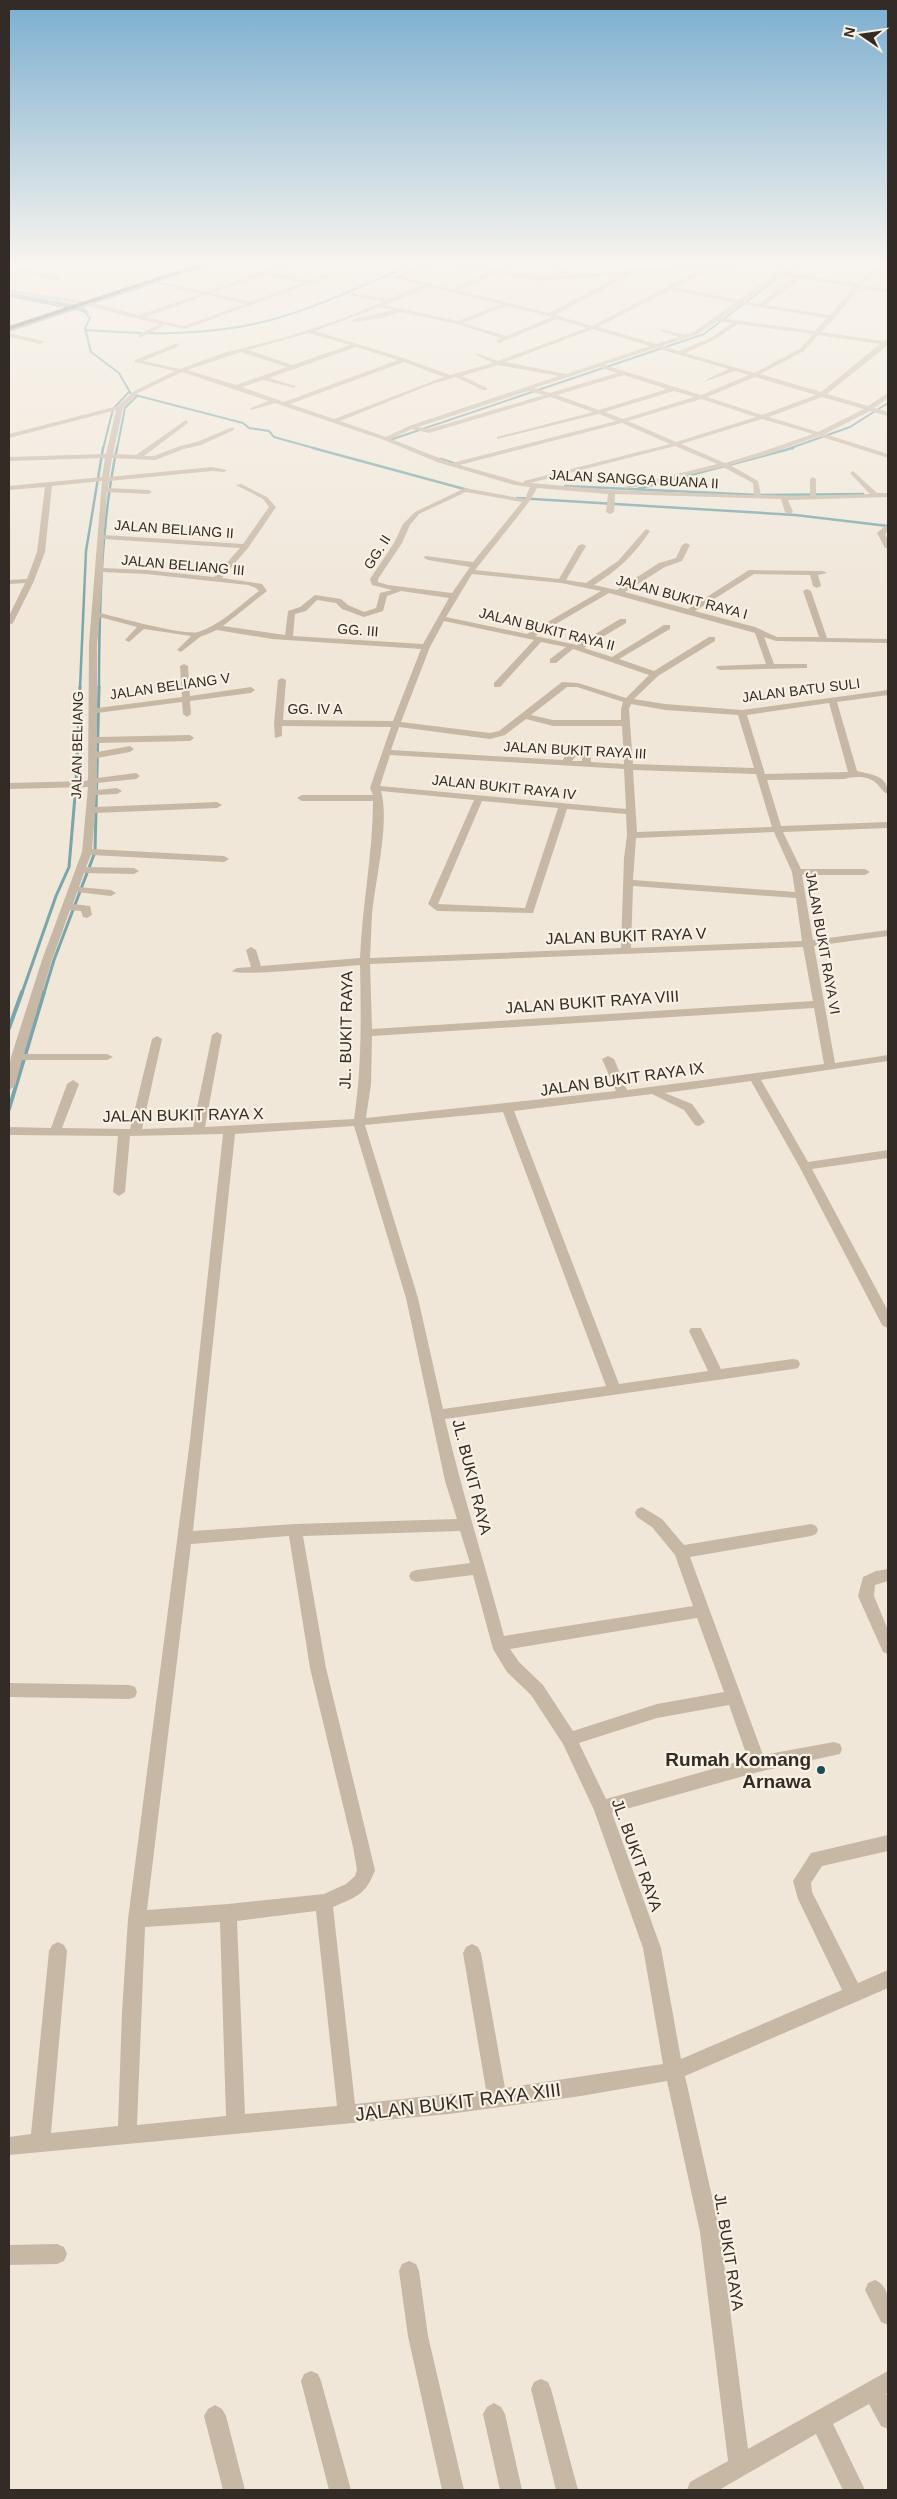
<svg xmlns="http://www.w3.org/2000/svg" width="897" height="2499" font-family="Helvetica,sans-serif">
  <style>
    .water { fill: #79a5ab }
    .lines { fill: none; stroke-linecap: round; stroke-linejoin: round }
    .stream-far3 { stroke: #79a5ab; stroke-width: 2 }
    .stream-far2 { stroke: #79a5ab; stroke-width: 2.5 }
    .stream-far1 { stroke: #79a5ab; stroke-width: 3 }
    .stream { stroke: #79a5ab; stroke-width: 4 }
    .minor { fill: #c7b8a5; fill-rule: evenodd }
    .highway { fill: #54463d; fill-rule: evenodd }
    .poi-dot { fill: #1e4a52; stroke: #f8f1e4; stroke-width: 2 }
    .labels { text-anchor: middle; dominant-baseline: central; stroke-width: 4.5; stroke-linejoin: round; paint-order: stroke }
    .far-street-label { font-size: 14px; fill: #332b26; stroke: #f8f1e4 }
    .street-label { font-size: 16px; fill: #332b26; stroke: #f8f1e4 }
    .near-poi-label { font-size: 19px; font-weight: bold; fill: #332b26; stroke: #f8f1e4; text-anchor: end }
    .near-street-label { font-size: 19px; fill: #332b26; stroke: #f8f1e4 }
  </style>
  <rect width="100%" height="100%" fill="#f0e7d9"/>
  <path class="water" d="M9,293l70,12 5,2 5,6 -80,-16z"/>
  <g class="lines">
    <path class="stream-far3" d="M782,275l20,-15
      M158,281l64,-21
      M92,303l62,-20
      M83,310l7,8 -5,10 6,24 28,21 12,21 112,29 6,5 20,3 5,6 43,12
      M86,330c63,5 131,6 192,-12 50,-15 97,-38 145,-58
      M9,331l78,-26
      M390,440l314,-106 72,-55
      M103,449l10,-40 16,-17
      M117,449l8,-41 12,-12
      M788,449l62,-22 38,-24"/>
    <path class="stream-far2" d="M313,448l155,42
      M441,459l15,5
      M565,486l193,9 105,-1
      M637,489l156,-41
      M517,498l278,17 93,11
      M80,688l6,-137 17,-103
      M99,688c0,-76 2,-166 18,-240"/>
    <path class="stream-far1" d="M22,993l34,-97 13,-29 7,-83 4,-97
      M44,993l10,-33 41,-108 4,-165"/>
    <path class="stream" d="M9,1028l13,-36
      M9,1109l35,-117"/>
    <path class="minor" d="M295,260h8l-32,12 38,9 28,-10 5,1 -157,57 -20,-4 -25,13 -2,-3 21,-11 -79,-20 -71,-11v-4l71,11 59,15 61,-21 -48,-12v-2l54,12zM265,274l38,9 -53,19 -38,-9zM207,295l38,9 -62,22 -37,-9z
      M360,260l14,2 -3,2z
      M433,260h13l94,17 25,-1 -19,-16h6l19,15 203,-15h28l-17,12 72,12 26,-24h5l-26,25 26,4v4l-29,-5 -24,30 -14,14 63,9 4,-3v7l-61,49 41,12 20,-13v5l-14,10 14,4v4l-18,-5 -45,23 63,20v4l-69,-22 -53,19 -36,10 28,16 3,14 49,1v-17l3,-2 3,2v17l54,-2 -19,-20 -1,-1 3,-2 24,22h11v4l-100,3 5,12 -4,2 -4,-2 -4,-13 -166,-5 -1,18 -4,2 -4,-2 2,-18 -71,-6 -8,14 -54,68 84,9 19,-33 4,-2 4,2 -20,34 20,3 32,-22 28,-32 4,2c-15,23 -33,40 -56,54l23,5 42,-27 17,-5 6,-13 4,-2 4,2 -8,16 -17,6 -40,25 63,17 61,-39 74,1 4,2 -9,2 3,11 -4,2 -4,-2 -3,-11 -56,-1 -59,37 60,16 22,10h42l-16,-46 4,-2 4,2 16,47 61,1 -1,4 -111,-2 -12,-4 10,27h33v4l-87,2 -4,-2 1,-2 49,-2 -11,-31 -146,-40 -74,43 42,9 43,-26h6v4l-42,25 28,9 52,-32h6v4l-51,30 35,12 55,-34h6v4l-57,35 -24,23 31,5 77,6 146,-20v5l-51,7 20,69c15,4 31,4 31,23 -6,-2 -7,-7 -12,-11 -7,-7 -22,-7 -31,-4l-78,1 14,46 107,-4v6l-105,4 18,37h64l5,3 -5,3h-63l11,65 75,-10v6l-74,10 21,117 53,-8v6l-127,19 47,82 80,-12v8l-76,11 76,142v17l-5,-2 -2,-3 -82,-157 -48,-85 -86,12 27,11 13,18 -6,4 -4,-1 -11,-15 -32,-16 -138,17 105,273 89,-13 -19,-40 2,-3h10l20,41 72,-10 5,1 2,4 -2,4 -5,1 -348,50c17,74 40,145 59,217l189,-30 -18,-51 -23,-28 -15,-10 -2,-4 2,-4 5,-2 20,12 22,26 127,-21 5,2 2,4 -2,4 -5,2 -121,21 73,198 71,-13 6,2 2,5 -2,5 -82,18 -146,41 49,135 20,111 161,-69 -44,-91 -5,-18 18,-28 77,-18v16l-66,15 -11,17 1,9 46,91 30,-13v18l-203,88 35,156 28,217 140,-78v22l-2,1 2,3v32l-7,-3 -12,-22 -36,20 32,66h-22l-27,-56 -97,56h-32l3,-8 38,-21 -28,-229 -33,-151 -86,15 -132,18 -440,41v-18l22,-3 18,-183 3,-6 6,-3 6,3 3,6 -16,182 67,-7 4,-114 6,-93 62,-479 33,-306 -93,2 -5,56 -6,4 -6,-4 5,-56 -109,-1v-8l42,1 16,-44 6,-4 6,4 -17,44 68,1 22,-90 5,-3 5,3 -20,90 51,-2 19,-92 5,-3 5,3 -17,92 149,-8c8,-52 7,-102 6,-154 -17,1 -122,12 -128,6l5,-3 14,-1 -5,-17 5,-3 5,3 5,16 99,-8c2,-52 13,-105 13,-157h-71l-5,-3 5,-3h71l-3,-7 21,-61 -109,-1v10l-7,2 -1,-15 4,-43 4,-2 4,2 -3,40 110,1 28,-72 -149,-10 -55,-9 -17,7 -19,15 -4,-2 14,-14 -47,-7 -15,13 -4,-2 12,-13 -37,-10 -3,27v64l85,-11 -2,-31 4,-2 4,2 2,30 61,-9 4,3 -4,3 -61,8 1,13 -4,3 -4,-3 -1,-12 -85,11v24l93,-2 4,3 -4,3 -93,2v9l33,-6 4,3 -4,3 -33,6v20l39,-5 4,3 -4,3 -39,4v7l20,-2 5,3 -5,3 -21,1 -1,12 122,-5 5,3 -5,3 -122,5 -3,36 132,7 5,3 -5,3 -133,-7 -5,12 48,1 5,3 -5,3 -50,-1 -5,14 32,3 5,3 -5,3 -34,-4 -4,12 17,2 2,9 -5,3 -4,-1 -2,-6 -11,-1 -18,50 -28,94h83l6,3 -6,3h-85l-7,26 -6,4v-22l2,-11 31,-97 40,-108 6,-65 -79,2v-6l78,-2 1,-2 1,-135 13,-163 -50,5 -7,66 -11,29 -21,42 -4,2v-9l16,-33 -16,1v-4l18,-1 10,-27 8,-65 -36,3v-4l93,-9 3,-19 -96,3v-4l97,-3 10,-44 -107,28v-4l109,-28 16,-15 41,-20 -40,-9v-2l42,-17 2,3 -36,15 37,8 44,-16 59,-15 55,-18 45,-18 -33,-7v-2l38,6 35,-14 -28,-7v-2zM794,261l-55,39 -64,-13 38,-19zM438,262l53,9 -39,18 -50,-12zM704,268l-112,58 -37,-11 73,-39v-2zM497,273l43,8 28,-3 4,3 2,-3 49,-4 -74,39 -91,-23zM782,275l13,2 -36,27 -15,-3zM801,278l53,9 -24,28 -65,-10zM429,287l71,17 -42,17 -73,-16zM670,290l65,13 -41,29 -9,3 -24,-6v2l18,6 -23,7 -58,-17zM741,304l86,14 -12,13 -94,-13zM506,306l42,10 4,1 -46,19 -43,-13zM380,307l14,3 -44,10 3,2 29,-4 19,-6 56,12 44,14 -5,3 3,2 58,-24 30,9 -89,33 -22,-8v2l17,8 -43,12 -44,-16 -91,-28zM717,321l15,2 -20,14 -33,14 -17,-5 36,-12zM738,324l75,10 -13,15 -46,24 -69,-20 31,-14zM593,329l57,17 -84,28 -61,-12zM309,333l41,12 -58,20 -44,-15zM818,335l62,9 -59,48 -61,-18 44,-23zM356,347l42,13 -114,42 -42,-15 21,-7 32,8v-2l-26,-8zM656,348l73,21 -22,10v2l28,-10 14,4 -48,20 -97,-30zM241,352l46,15 -51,18 -49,-15zM404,362l40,15 -110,42 -44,-15zM498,365l61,11 -150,50 -23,11 -46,-16 92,-37 24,-7 27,13h4v-2l-25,-12zM599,367l18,6 -67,20 -16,-5zM182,372l87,29 -18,7v2l24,-7 109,37 53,22 77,23 16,2 -5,12 -60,-11 -50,24 -12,12 -9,19 -24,36 2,6 20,5 -12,3 -4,15 -12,4 -16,-7 -7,-6 -26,-4 -15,12 -12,4 -3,24 -62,-9 44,-35 -5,-7 -40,-6 26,-30 28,-41 -9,-10 -26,-13 -5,1 27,14 6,8 -26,37 -139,-9 3,-43 42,2 3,-2 -3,-2 -41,-2 1,-7 103,-10 12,1 3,-2 -15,-3 -103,10 3,-19 43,2 29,-11 17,-4 33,-15v-2h-4l-33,14 -17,4 -26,10h-10l44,-33 -2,-3 -50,35 -23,-1 10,-46 15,-15zM624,375l43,14 -68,21 -42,-15zM755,377l61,18 -54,20 -55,-18zM528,391l16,4 -115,34 -11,-2zM674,391l20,6 -71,22 -18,-7zM550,397l43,15 -96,25v2l102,-25 17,7 -164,42 -61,-24 21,-10 17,4zM822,397l42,12 -46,23 -49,-15zM701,399l55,18 -80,25 -48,-21zM762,419l51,15 -52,18 -36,11 -44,-19zM622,423l48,21 -146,37 -1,2 -63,-18zM675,446l42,18 -92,23v2l98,-22 30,16 1,12 -142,-5 -82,-7zM466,492l56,10 -49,60 -48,-6 -1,2 4,2 42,7 -18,26 -64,-8 -10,-3v-3l24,-36 8,-18 9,-11zM104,539l136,9 -26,29 -68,-7 -43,-2zM103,572l43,2 102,11 8,3 3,3c-19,14 -38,34 -61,41 -13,4 -81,-15 -98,-19zM472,574l89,9 40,8 -74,43 -81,-17zM401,591l48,7 -26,46 -130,-8 2,-22 11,-3 11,-11 19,3 6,6 22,8 19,-6 4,-15zM444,621l90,19 -40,43v4h6l41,-45 25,5 -16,12v4h6l17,-14 76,26 -23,23 -48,-15 -16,-1 -63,49 -9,2 -89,-11 29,-75zM567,687h10l46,15 -2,7v11h-68l-22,-5zM829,703l19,69 -83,2 -18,-59zM631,704l34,6 73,5 16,53 -121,-4 -4,-55zM526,719l27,7h69l2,38 -33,-2 -1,-9 -15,-3 -10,5 -2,5 -172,-10 8,-23 91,12 15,-4zM390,755l234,14 2,40 -246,-23zM576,756l6,1v4h-10zM633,770l123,4 16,53 -135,5zM381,791l93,9 -46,104 9,7 96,2 34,-104 59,5 1,21 -3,23 -3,90 -251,10c1,-15 1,-29 2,-43 3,-35 18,-92 9,-124zM482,801l76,7 -33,100 -87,-4zM774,832l18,40 3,20 -162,-12 3,-42zM633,886l163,12 6,43 -171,7zM803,947l10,54 -441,28 -2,-65zM814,1008l10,56 -197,26 -13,-31 -6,-3 -6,3 14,32 -250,27 5,-34 1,-48zM503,1112l103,274 -163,23 -25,-111 -53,-173zM354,1126l52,172 39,183 12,38 -162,5 -102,7 42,-397zM460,1531l10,32 -54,7 -5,2 -2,4 2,4 5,2 57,-7 20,74 14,23 24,23 32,49 31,66 49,138 20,116 -158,24 -24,-135 -3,-6 -6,-3 -6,3 -3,6 23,137 -131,14 -22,-197c23,-10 33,-12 42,-37l-49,-202 -23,-132zM289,1536l21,132 43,179 4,23 -2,6 -9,8 -22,10 -96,10 -81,6 44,-366zM697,1618l27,74 -67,12 -84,27 -30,-46 -24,-23 -9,-13zM729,1705l19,54 -142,40 -27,-56 78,-25zM316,1911l21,195 -92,8 -8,-193zM220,1922l6,194 -89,9 8,-198z
      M9,265l51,13 1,1 -3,2 -49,-13z
      M9,333l34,8 1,1 -3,2 -32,-7z
      M885,526h3v5l-3,3 3,6v8h-3l-8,-15z
      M888,1569v12l-13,4 -1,11 14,34v24l-5,-2 -25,-56 5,-19 13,-6z
      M9,1683l120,2 6,2 2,5 -2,5 -6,2 -120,-2z
      M57,2244l7,3 3,7 -3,7 -7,3 -48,1v-20z
      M409,2261l7,3 3,7 9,65 36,154h-22l-34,-154 -9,-65 3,-7z
      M875,2280c17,7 14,29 13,45l-7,-3 -16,-32 3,-7z
      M311,2371l7,3 3,7 30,109h-22l-28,-109 3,-7z
      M541,2379l7,3 3,7 27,101h-22l-25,-101 3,-7z
      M494,2403l7,4 4,7 17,76h-22l-17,-76 4,-7z
      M215,2405l7,4 4,7 19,74h-22l-19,-74 4,-7z"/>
    <path class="highway" d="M210,260h9l-210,70v-4z"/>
  </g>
  <linearGradient id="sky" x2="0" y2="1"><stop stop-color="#7baed0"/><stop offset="0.43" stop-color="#f8f4ee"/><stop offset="1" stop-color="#f8f4ee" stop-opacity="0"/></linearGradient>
  <rect width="897" height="610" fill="url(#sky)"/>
  <circle class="poi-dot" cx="821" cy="1770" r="5"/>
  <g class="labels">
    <g class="far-street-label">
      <text transform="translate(634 479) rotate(3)">JALAN SANGGA BUANA II</text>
      <text transform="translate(174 529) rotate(4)">JALAN BELIANG II</text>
      <text transform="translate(377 552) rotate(-58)">GG. II</text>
      <text transform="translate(183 565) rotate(5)">JALAN BELIANG III</text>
      <text transform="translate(682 597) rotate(15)">JALAN BUKIT RAYA I</text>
      <text transform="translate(547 629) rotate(14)">JALAN BUKIT RAYA II</text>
      <text transform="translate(358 630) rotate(4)">GG. III</text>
      <text transform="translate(170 686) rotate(-8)">JALAN BELIANG V</text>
      <text transform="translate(801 690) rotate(-7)">JALAN BATU SULI</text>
      <text x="315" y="709">GG. IV A</text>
      <text transform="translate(77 745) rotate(-89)">JALAN BELIANG</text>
      <text transform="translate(575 750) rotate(3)">JALAN BUKIT RAYA III</text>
      <text transform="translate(504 787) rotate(6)">JALAN BUKIT RAYA IV</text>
      <text transform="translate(823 943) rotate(80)">JALAN BUKIT RAYA VI</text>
    </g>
    <g class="street-label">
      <text transform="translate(626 936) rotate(-2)">JALAN BUKIT RAYA V</text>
      <text transform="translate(592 1002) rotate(-4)">JALAN BUKIT RAYA VIII</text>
      <text transform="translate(346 1030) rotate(-89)">JL. BUKIT RAYA</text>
      <text transform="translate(622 1079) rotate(-8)">JALAN BUKIT RAYA IX</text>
      <text transform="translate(183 1115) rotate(-1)">JALAN BUKIT RAYA X</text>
      <text transform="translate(472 1477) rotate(76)">JL. BUKIT RAYA</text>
      <text transform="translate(637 1855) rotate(70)">JL. BUKIT RAYA</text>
      <text transform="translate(729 2252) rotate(81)">JL. BUKIT RAYA</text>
    </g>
    <g class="near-poi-label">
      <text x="811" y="1759">Rumah Komang<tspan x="811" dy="22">Arnawa</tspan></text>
    </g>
    <g class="near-street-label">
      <text transform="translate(458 2102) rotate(-7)">JALAN BUKIT RAYA XIII</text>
    </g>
  </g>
  <rect width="897" height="2499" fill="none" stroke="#332b26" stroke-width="20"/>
  <g transform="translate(862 35) rotate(283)" stroke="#f8f1e4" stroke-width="4" paint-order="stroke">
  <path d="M0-4L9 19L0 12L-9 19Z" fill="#332b26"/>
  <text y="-8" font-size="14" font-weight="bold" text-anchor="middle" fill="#332b26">N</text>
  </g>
</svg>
